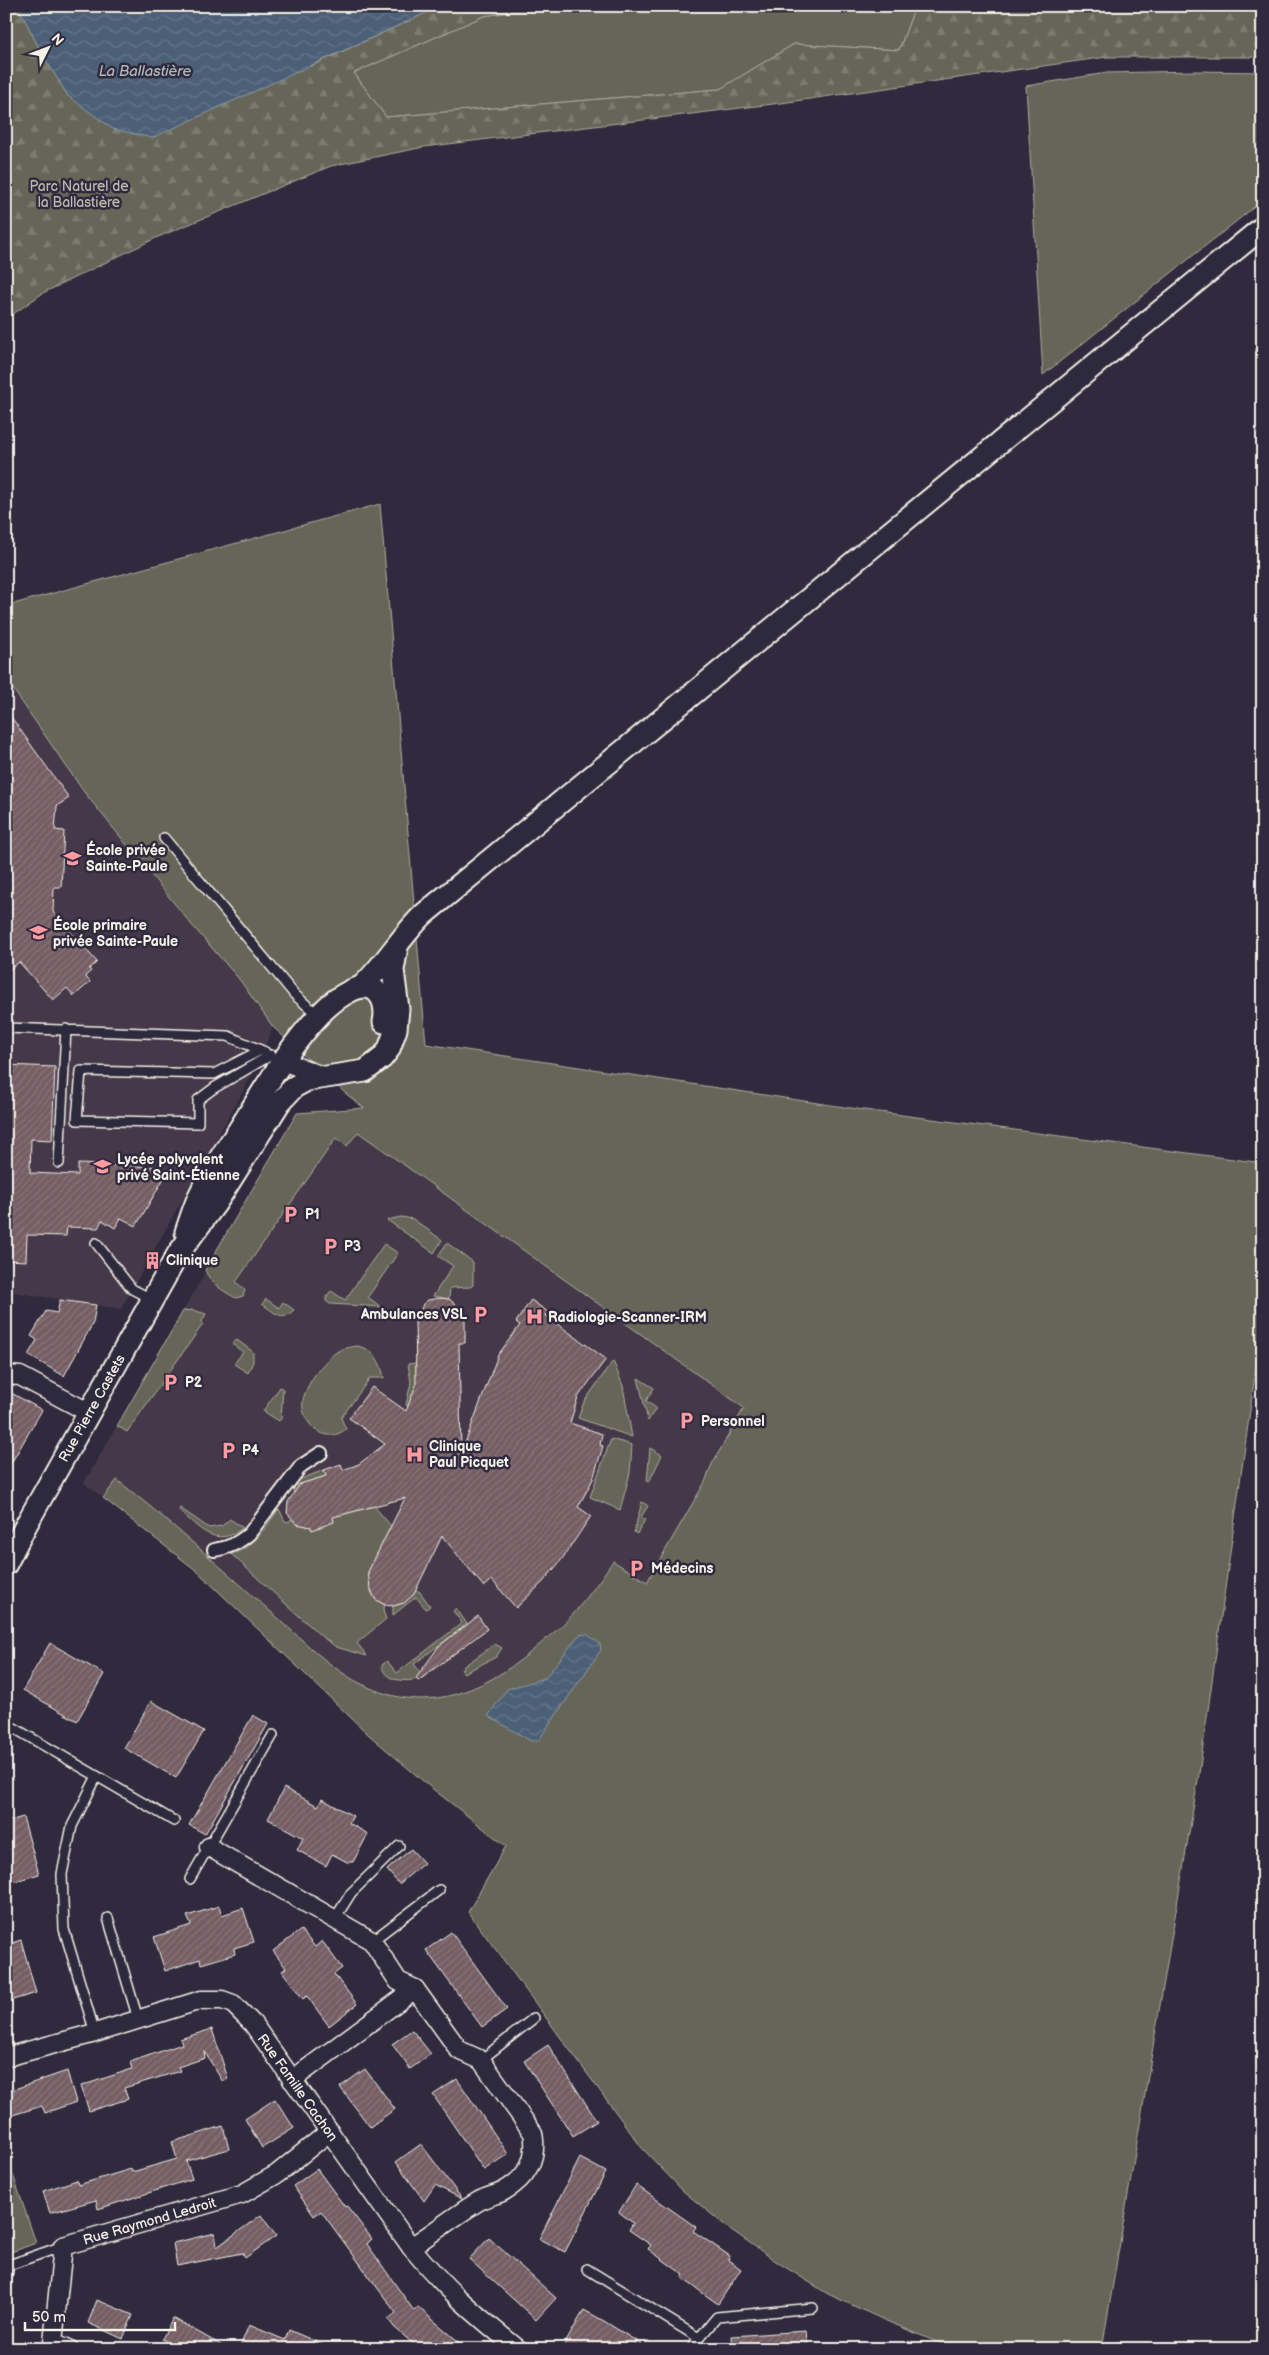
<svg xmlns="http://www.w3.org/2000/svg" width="1269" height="2355" font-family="'Balsamiq Sans',sans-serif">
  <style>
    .built { fill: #443949 }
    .green { fill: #666658; stroke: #adaca0 }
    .forest { fill: url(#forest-firs); stroke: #adaca0 }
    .water { fill: url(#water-waves); stroke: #8f99a4 }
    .building { fill: url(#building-hatch); stroke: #f4f1e8 }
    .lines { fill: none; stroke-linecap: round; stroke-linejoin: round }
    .service-casing { stroke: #f4f1e8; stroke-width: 12 }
    .pedestrian-casing { stroke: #f4f1e8; stroke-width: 16 }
    .minor-casing { stroke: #f4f1e8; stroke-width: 21 }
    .tertiary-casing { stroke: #f4f1e8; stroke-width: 25 }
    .service { stroke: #2f2a3d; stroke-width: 9 }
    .pedestrian { stroke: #2f2a3d; stroke-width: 12 }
    .minor { stroke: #2f2a3d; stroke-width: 18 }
    .tertiary { stroke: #2f2a3d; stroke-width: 21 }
    .labels { text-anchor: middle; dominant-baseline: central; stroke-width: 5; stroke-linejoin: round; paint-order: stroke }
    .park-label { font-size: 14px; fill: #bbb9ae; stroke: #2f2a3d }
    .poi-label { font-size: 14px; font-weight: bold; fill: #f4f1e8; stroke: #2f2a3d; text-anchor: start }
    .street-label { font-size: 14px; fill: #f4f1e8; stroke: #2f2a3d }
    .water-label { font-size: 15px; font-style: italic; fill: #b1b7bb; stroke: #2f2a3d }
  </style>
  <defs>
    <pattern id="forest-firs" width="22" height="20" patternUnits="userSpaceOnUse" patternTransform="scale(1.25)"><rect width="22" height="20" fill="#666658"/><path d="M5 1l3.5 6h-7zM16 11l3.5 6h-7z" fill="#7c7c70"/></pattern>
    <pattern id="water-waves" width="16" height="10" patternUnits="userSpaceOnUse" patternTransform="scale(1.25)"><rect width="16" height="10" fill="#4c5f77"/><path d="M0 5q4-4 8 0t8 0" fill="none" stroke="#66768a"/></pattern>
    <pattern id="building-hatch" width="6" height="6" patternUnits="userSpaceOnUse" patternTransform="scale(1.25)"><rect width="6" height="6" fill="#745d64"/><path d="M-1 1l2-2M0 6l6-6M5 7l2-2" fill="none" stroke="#88757a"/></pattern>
  </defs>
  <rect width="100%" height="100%" fill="#2f2a3d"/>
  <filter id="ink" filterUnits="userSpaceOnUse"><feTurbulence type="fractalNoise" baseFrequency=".02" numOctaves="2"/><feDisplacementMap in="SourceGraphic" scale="10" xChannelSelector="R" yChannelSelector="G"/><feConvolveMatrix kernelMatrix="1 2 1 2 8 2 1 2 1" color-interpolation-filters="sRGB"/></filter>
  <g filter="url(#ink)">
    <path class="built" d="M6,679l78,113 107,132 48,55 34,48 -17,41 -135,241 -115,-18z
      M365,1108l403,277 -262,461 -77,-60 -60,-51 -172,-164 -113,-88 213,-370z"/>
    <path class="green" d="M546,6h307l60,6 -14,38 -105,-6 -74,45 -334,28 -32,-44 130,-57z
      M1194,71l69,1v128l-220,175 -17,-289 80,-13z
      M380,504l46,540 438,66 399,53v155l-64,456 -97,575h-158v-4l-60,-25 -56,-26 -51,-32 -50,-35 -44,-36 -41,-43 -174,-236 38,-66 -77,-60 -60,-51 -172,-164 -94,-73 14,-18c53,41 102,86 153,131 30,26 61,60 98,76 68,31 128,-3 178,-48 12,-10 24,-20 33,-32 12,-14 23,-30 34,-46l34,21 58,-100 7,-18 32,-56 -386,-276 -11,14 -11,-8 -100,144 9,8 -2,6 -7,2c-12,-6 -26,-15 -31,-28l92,-157 67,-5 -19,-15 -72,-66 -34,-48 -48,-55 -107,-132 -78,-113v-73z
      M401,1217l12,2 29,21 -8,13 -47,-33z
      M447,1243l26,19v23l-3,2 -20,1 -1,11 -16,-3 20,-30 -15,-10z
      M384,1244l14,9 -30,44 13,10 -51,-3 -4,-3v-4l5,-6 14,9z
      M266,1299l13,9 4,-6 11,8c-12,12 -20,2 -32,-6z
      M193,1310l13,4 -4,7 1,3 -76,108 -10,-6 66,-115z
      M237,1340l16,12v10l-5,11 -14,-9 9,-12 -11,-8z
      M357,1346c17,3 24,16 27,32h-14l-29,40 5,11c-18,15 -39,0 -43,-20 -4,-18 21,-49 35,-58 6,-3 13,-4 19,-5z
      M613,1361l10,25 9,51 -54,-19 6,-16z
      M416,1363v22l-8,21 -2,-1 5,-23 -3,-18z
      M638,1378l16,10 -8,13 10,7 -8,13z
      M280,1387l3,2 -2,30 -2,2 -16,-10z
      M611,1439l21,6 -2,28 -10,37 -30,-13z
      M650,1448l12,7 -13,27 -2,-1z
      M324,1470l2,6 -29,9 1,4 -5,4 3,-12z
      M642,1502l6,4 -7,11 4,3 -8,14 -3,-2z
      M374,1506l17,20 -24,48 3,2c-2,13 2,23 15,29l-2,6 3,8 -29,24 10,13 -31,-9 -15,-11 -90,-82c22,-5 35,-28 48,-45l6,12 4,1 2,-3 6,5 14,3 1,3 21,-13z
      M180,1508l29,20 13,-2 8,-7 13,9c-28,21 -44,0 -64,-18z
      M416,1590l4,2 10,14 -4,3 -10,-12 -23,18v-9l11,-3 7,-8 2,1z
      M456,1608l11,16 -53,40 10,13c-13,6 -41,6 -42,-12l5,-4 10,12 65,-50 -9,-12z
      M495,1644l7,4 -6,9 -32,16 -3,-3 3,-4z
      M6,2154l30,89 -30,11z"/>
    <path class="forest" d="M6,6h12l23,46 27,44 243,-30 130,-60h105l-62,10 -130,57 32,44 334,-28 74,-45 105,6 14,-38 -60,-6h410v51h-156l-326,46 -357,44 -93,19 -173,71 -115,56 -37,26z"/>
    <path class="water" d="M18,6h423l-289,132 -39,-9 -45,-33 -27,-44z
      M587,1634l13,10 1,6 -63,91h-7l-43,-25 19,-27 38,-11 34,-43z"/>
    <path class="building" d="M6,710l63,88 -12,8 -2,24 9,1 -3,56h-7l-1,25 44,50 -8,7 2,2 -6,5 5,6 -16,14 -7,-8 -14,12 -34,-38 -13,11z
      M6,1065l49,2 -3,73 -21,-1 -1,34 48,2v-11l79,3 10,6 -31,53 -15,-8 -6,10 -13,-8 -4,8 -31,-1 -1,9 -39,-1 -1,26 -20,-1z
      M440,1298l9,1 6,5 10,16v23h-6l2,111 37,-99 22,-30 -4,-3 15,-22 17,12 -3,3 61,44 -28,38 -8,26 32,11 -2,11 3,1 -10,33 -15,28 13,9 -29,43 -18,22 -28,27 -24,-28 -8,7 -42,-51 -28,58 -10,9 -11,3 -8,-1 -10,-6 -5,-12 -2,-15 37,-74 -72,19 1,5 -22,8 -1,-3 -14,-3 -10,-11 1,-11 12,-18 26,-8 -2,-6 17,-6 2,6 16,-6 26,-20 -36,-26 23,-31 34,24 10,-26 -1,-71h4l4,-10 5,-4z
      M60,1300l36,5 -3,18 -29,53 -36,-21 9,-15 -6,-4 15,-25 11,2z
      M6,1390l36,20 -36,62z
      M478,1616l9,13 -69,52 -2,-3 23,-32z
      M50,1643l54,31 -27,47 -54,-31z
      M151,1701l53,30 -28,47 -52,-30z
      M253,1715l15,9 -63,110 -16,-9z
      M284,1788l34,18 4,-7 31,17 -4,7 19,11 -15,28h-6l-15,-8 -6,12 -29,-16 6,-12 -35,-19z
      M23,1817l16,57 -33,10v-62z
      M411,1849l13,14 -25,21 -12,-14z
      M219,1906l3,9 21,-7 11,34 -20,6 1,6 -34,10 -1,-5 -35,12 -11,-34 37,-12 -4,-9z
      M301,1930l14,17 7,-6 20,27 -8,6 23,30 -28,22 -22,-30 -4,3 -21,-28 4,-3 -13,-17z
      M451,1932l56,77 -25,18 -56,-77z
      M21,1940l15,53 -30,9v-57z
      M212,2029l16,50 -5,3 -19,-31 1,7 -27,9 2,4 -56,17 4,11 -39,12 -8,-25 51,-17 -2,-7 52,-18 -2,-5z
      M412,2030l19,24 -21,15 -18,-25z
      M548,2045l49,76 -24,15 -49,-75z
      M365,2069l30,40 -25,18 -30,-40z
      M67,2071l9,31 -31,11 -3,-7 -36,11v-25z
      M457,2079l51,75 -24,16 -51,-75z
      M275,2099l19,29 -32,20 -17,-29z
      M223,2126l6,23 -43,12 6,18 -94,30 -2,-9 -46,13 -7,-22 34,-11 1,5 53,-16 1,3 45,-13 -5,-17z
      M421,2144l41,55 -27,-14 -11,16 -28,-39z
      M580,2158l26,14 -41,80 -26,-13z
      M317,2169l28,38 2,-1 25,33 -5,5 47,67 4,-4 49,42h-48l-25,-22 -6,-8 8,-6 -75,-102 -7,5 -21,-30z
      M636,2185l60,42 -3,4 37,25 -2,4 13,9 -23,35 -36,-26 2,-3 -36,-26 3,-4 -22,-15 4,-7 -14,-11z
      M261,2215l15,21 -31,22 -3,-5 -65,13 -4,-23 42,-10 2,14z
      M489,2238l67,60 -20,22 -67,-61z
      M97,2300l36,15 -10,24 -35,-16z
      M584,2310l20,11 45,28h-87z
      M173,2318l55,31h-51l-15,-10z
      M249,2325l36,15 4,-10 44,19h-94z
      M806,2331l2,18h-75l-1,-13z"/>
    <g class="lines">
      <defs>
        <path id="service" d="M164,838l131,157 24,21
          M6,1028l222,8 37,16
          M261,1050l-47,24 -133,-3 -4,49 121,3v-23l16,-12 57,-33
          M59,1163l7,-134
          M96,1243l36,46 21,11
          M14,1728l160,93
          M190,1879l83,-144
          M108,1918l30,101
          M334,1920l17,-27 48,-47
          M372,1941l67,-51
          M95,2033l-31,-104 -2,-55 10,-48 25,-50
          M481,2060l53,-42
          M587,2269l112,69 -8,11
          M6,2280l3,-15 54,-19
          M699,2338l18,-21 96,-9"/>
        <path id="pedestrian" d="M214,1550c15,-2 24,-7 35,-16l52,-68 20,-13"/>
        <g id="minor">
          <path d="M283,1061l39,15"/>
          <path d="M6,1375l14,1 68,36"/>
          <path d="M209,1847l163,94 26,40 17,8"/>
          <path id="s1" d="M6,2057l89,-24 106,-33h21l11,4 20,20 158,223c34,42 65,68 107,102"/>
          <path d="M292,2080l123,-91 44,61 22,10 52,73c5,25 -6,45 -29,58 -7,4 -17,5 -25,10 -23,14 -45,31 -68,46"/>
          <path id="s2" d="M69,2349l-16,-7 10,-96 179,-52 35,-20 52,-42"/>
        </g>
        <g id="tertiary">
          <path d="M361,987c24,-22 39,-50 63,-73l839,-687"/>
          <path d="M186,1232c5,-14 9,-29 16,-42 10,-22 25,-42 38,-62 25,-40 50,-83 83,-117 11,-11 41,-35 55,-18 7,7 8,20 6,29"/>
          <path id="s3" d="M6,1564l20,-39 152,-271 38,-51 64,-101 14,-15 13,-7 58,-9 17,-13 7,-9 7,-20 2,-20 -5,-39 4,-23"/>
        </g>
      </defs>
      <use href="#service" class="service-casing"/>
      <use href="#pedestrian" class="pedestrian-casing"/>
      <use href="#minor" class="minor-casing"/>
      <use href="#tertiary" class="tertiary-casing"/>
      <use href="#service" class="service"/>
      <use href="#pedestrian" class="pedestrian"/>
      <use href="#minor" class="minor"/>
      <use href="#tertiary" class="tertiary"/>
    </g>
  </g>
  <defs>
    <symbol id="school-bare" viewBox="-9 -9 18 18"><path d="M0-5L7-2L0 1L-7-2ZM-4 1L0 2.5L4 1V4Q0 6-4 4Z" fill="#ff9aa2" stroke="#2f2a3d" stroke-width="2.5" paint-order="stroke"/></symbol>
    <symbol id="parking-bare" viewBox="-9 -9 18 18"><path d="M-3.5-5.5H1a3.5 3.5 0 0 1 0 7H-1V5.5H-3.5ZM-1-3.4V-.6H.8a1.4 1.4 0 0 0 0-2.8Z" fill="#ff9aa2" stroke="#2f2a3d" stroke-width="2.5" paint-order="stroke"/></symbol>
    <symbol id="building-bare" viewBox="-9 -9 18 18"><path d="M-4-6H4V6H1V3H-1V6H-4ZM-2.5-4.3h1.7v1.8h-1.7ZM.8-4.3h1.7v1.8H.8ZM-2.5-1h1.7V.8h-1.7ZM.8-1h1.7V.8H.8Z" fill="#ff9aa2" stroke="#2f2a3d" stroke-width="2.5" paint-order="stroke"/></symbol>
    <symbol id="hospital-bare" viewBox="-9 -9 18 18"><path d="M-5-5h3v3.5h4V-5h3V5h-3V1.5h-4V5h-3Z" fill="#ff9aa2" stroke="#2f2a3d" stroke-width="2.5" paint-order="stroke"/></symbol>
  </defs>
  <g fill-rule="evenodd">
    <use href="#school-bare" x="60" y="846" width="25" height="25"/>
    <use href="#school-bare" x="26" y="920" width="25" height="25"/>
    <use href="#school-bare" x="90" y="1154" width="25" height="25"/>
    <use href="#parking-bare" x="278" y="1202" width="25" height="25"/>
    <use href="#parking-bare" x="318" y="1234" width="25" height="25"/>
    <use href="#building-bare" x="140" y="1248" width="25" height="25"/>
    <use href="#parking-bare" x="468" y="1302" width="25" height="25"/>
    <use href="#hospital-bare" x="522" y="1304" width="25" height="25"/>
    <use href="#parking-bare" x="158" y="1370" width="25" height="25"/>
    <use href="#parking-bare" x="674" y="1408" width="25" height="25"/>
    <use href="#parking-bare" x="216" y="1438" width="25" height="25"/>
    <use href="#hospital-bare" x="402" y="1442" width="25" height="25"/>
    <use href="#parking-bare" x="624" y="1556" width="25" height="25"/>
  </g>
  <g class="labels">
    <g class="park-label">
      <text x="79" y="186">Parc Naturel de<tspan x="79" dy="16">la Ballastière</tspan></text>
    </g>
    <g class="poi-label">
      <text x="86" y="850">École privée<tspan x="86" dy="16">Sainte-Paule</tspan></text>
      <text x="53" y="925">École primaire<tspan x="53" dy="16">privée Sainte-Paule</tspan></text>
      <text x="117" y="1159">Lycée polyvalent<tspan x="117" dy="16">privé Saint-Étienne</tspan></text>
      <text x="305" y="1214">P1</text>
      <text x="344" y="1246">P3</text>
      <text x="166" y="1260">Clinique</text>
      <text x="467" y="1314" text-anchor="end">Ambulances VSL</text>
      <text x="548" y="1317">Radiologie-Scanner-IRM</text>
      <text x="185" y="1382">P2</text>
      <text x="701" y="1421">Personnel</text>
      <text x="429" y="1446">Clinique<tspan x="429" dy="16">Paul Picquet</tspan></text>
      <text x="242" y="1450">P4</text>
      <text x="651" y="1568">Médecins</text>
    </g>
    <g class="street-label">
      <text stroke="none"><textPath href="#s3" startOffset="178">Rue Pierre Castets</textPath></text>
      <text stroke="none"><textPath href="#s1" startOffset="342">Rue Famille Cachon</textPath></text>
      <text stroke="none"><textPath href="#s2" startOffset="204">Rue Raymond Ledroit</textPath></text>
    </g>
    <g class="water-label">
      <text x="145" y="71">La Ballastière</text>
    </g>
  </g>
  <rect width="1269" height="2355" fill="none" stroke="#2f2a3d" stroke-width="25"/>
  <rect x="12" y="12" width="1244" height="2330" fill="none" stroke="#f4f1e8" stroke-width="2" filter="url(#ink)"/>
  <g transform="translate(48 48) rotate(48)" stroke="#2f2a3d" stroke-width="4" paint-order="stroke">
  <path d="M0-4L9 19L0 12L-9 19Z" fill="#f4f1e8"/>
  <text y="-8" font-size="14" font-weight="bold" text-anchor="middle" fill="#f4f1e8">N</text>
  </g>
  <path d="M25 2322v8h150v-8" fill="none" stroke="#f4f1e8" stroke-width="2.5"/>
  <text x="32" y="2322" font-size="15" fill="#f4f1e8" stroke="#2f2a3d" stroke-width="4" paint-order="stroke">50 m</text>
</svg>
